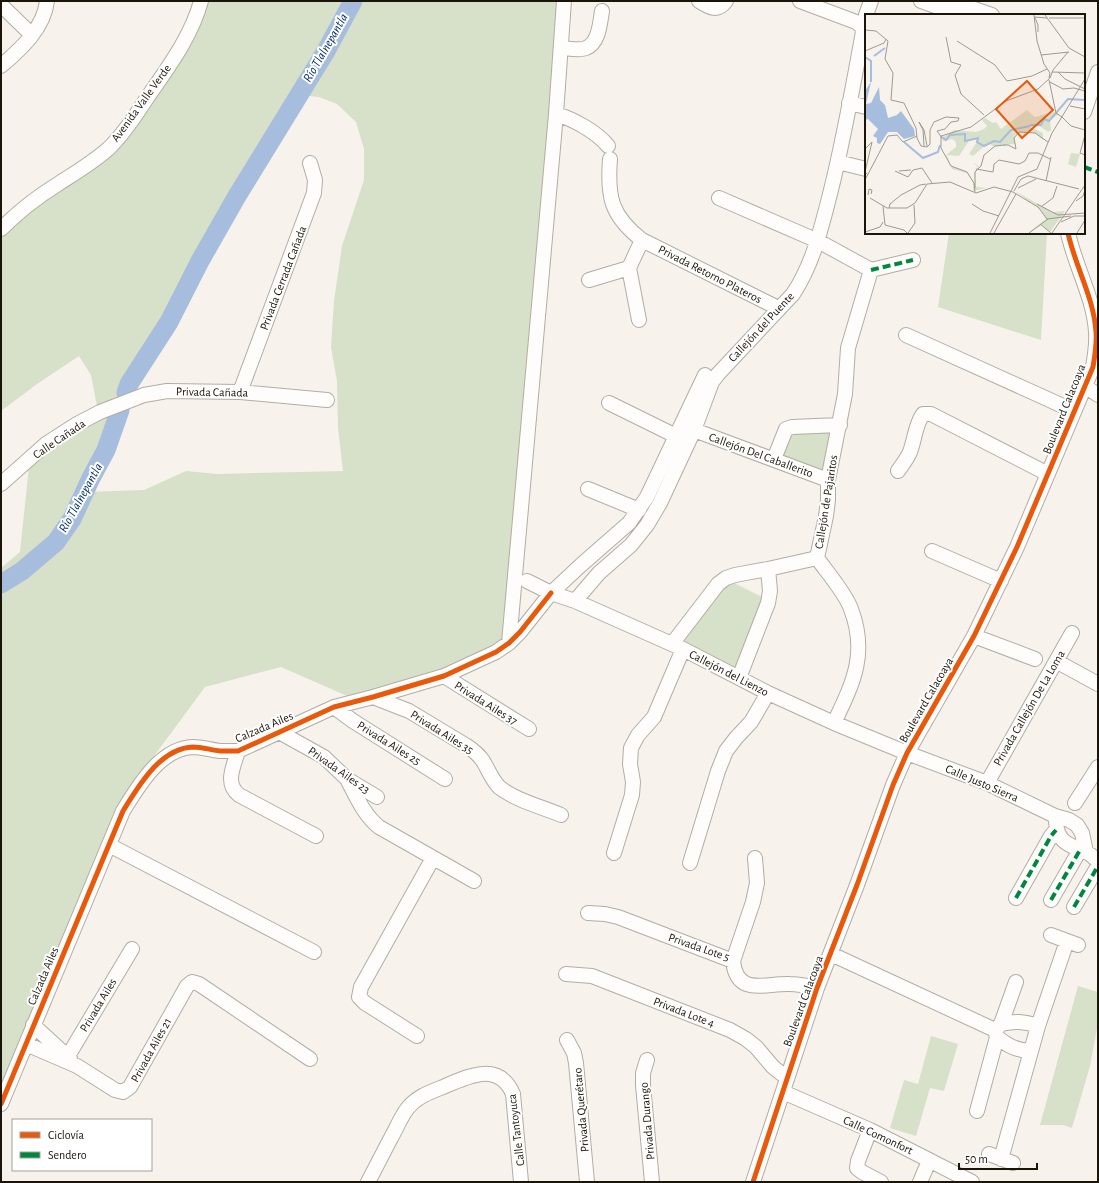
<svg xmlns="http://www.w3.org/2000/svg" width="1099" height="1183" font-family="'Alegreya Sans',sans-serif">
  <style>
    .green { fill: #d7e0c8 }
    .lines { fill: none; stroke-linecap: round; stroke-linejoin: round }
    .river { stroke: #a6bddd; stroke-width: 19 }
    .minor-casing { stroke: #b2ada4; stroke-width: 16 }
    .minor { stroke: #fefdfc; stroke-width: 14 }
    .quiet { stroke: #00873e; stroke-width: 4; stroke-dasharray: 8 4; stroke-linecap: butt }
    .cycleway-casing { stroke: #fff; stroke-width: 8 }
    .cycleway { stroke: #e8590c; stroke-width: 5 }
    .labels { text-anchor: middle; dominant-baseline: central; stroke-width: 4; stroke-linejoin: round; paint-order: stroke }
    .street-label { font-size: 12px; fill: #1b1408; stroke: #fff }
    .water-label { font-size: 13px; font-style: italic; fill: #002d66; stroke: #fff }
    .inset-river { fill: none; stroke: #a6bddd; stroke-width: 2 }
    .inset-road { fill: none; stroke: #9f9a91; stroke-width: 1 }
    .view { fill: #e8590c; fill-opacity: 0.15; stroke: #e8590c; stroke-width: 2 }
    .inset-edge { fill: none; stroke: #1b1408; stroke-width: 2 }
  </style>
  <rect width="100%" height="100%" fill="#f7f3ec"/>
  <path class="green" d="M206,1h358l-56,641 -63,30 -91,27 -73,-32 -76,20 -70,95 -134,309v-523l19,-16 10,-95 95,-55 -15,51 -23,39 57,-2 42,-19 31,3 126,-3 -5,-43 -1,-47 -6,-34 3,-46 8,-55 22,-66v-31l-8,-27 -19,-18 -18,-7 -21,-2 -98,166 -31,61 -40,62 -3,9 -29,13 -6,-31 -12,-19 -42,28 -36,27v-182l91,-67 66,-80 30,-32 14,-28z
    M949,233h98l-6,107 -103,-33z
    M836,428l-14,46 -40,-16 11,-29z
    M728,580l38,19 -31,75 -58,-29z
    M1078,986l20,6v31l-8,43 -18,62 -9,-3h-23z
    M931,1036l27,8 -14,47 -14,-3 -14,48 -26,-8 14,-48 14,4z"/>
  <g class="lines">
    <path class="river" d="M126,393l3,-9 40,-62 31,-61 37,-65 89,-145 27,-50
      M1,584l21,-13 34,-29 16,-23 19,-41 15,-28 14,-40"/>
    <defs>
      <path id="minor" d="M699,1c10,6 18,12 27,0
        M800,1l56,21 10,8
        M921,1l39,14
        M951,1l41,14
        M1,5l31,30
        M866,15l5,-14
        M561,48c7,0 18,3 25,0 13,-5 14,-25 16,-37
        M1,66c20,-17 43,-38 46,-65
        M849,103l17,4
        M1084,112l14,-40
        M556,114c17,5 41,18 52,32
        M838,162l28,7
        M719,198l99,43 53,29 42,-10
        M1,229c17,-17 36,-32 57,-45 17,-11 34,-21 50,-35 14,-13 26,-31 37,-48 21,-31 46,-63 56,-100
        M642,240l136,68
        M629,268l10,52
        M589,280l40,-12 13,-28c-31,-24 -35,-43 -32,-81
        M906,335l168,76
        M1085,386l13,9
        M240,392l74,-199 1,-13 -5,-17
        M609,403l67,33
        M694,430l134,50
        M774,459l12,-30 6,-2 48,-2
        M898,471c4,-6 9,-12 12,-19 5,-13 5,-27 13,-38h8l117,60
        M1,484l45,-40 31,-20 23,-12 44,-17 23,-4 73,1 87,8
        M588,489l51,21
        M932,551l69,30
        M527,581l24,12 24,8 108,48 85,44 66,30 73,30 80,30 68,33 14,4 8,5 5,8 4,19
        M575,601l24,-28 32,-28 16,-20 13,-22 34,-73 18,-48 6,-8 75,-80c20,-30 28,-65 37,-100 15,-59 25,-119 36,-179
        M974,636l61,23
        M509,643l47,-529 8,-113
        M672,644l46,-60 8,-6 9,-3 33,-6
        M1056,661l42,23
        M444,676l85,53
        M739,678l29,-75 2,-12 -2,-22 49,-11
        M373,697l36,14 58,35c6,4 12,9 16,15 5,8 9,19 16,26 16,13 43,20 62,28
        M334,707l19,14 92,58
        M834,723c19,-40 34,-69 17,-114 -5,-15 -24,-37 -34,-51l9,-42 2,-16v-20l17,-86 3,-46 23,-78
        M279,732l45,25 23,22 30,18
        M238,751c-4,15 -14,32 1,44l77,41
        M347,779c9,17 17,36 32,48l95,54
        M987,783l85,-150
        M1075,803l23,-36
        M1056,822c1,20 13,23 29,30 5,1 9,6 13,9
        M109,845l205,107
        M614,853l18,-58 1,-13 -3,-18 1,-16 7,-13 16,-18 29,-68
        M755,858l2,25 -4,19 -20,59c4,36 32,22 56,23 10,0 19,2 28,4
        M690,863l28,-92 8,-20 10,-13 15,-16 17,-29
        M1016,898l35,-62 5,-6
        M1051,900l29,-50
        M1074,907l24,-41
        M588,913l17,1 13,3 115,44
        M1051,935l27,10
        M831,954l164,76
        M566,974l26,2 138,54 16,9 10,8 17,20 14,11
        M1001,1024c13,-3 23,-3 37,2
        M33,1025l37,34
        M417,1036l-52,-33 -6,-6 2,-10 72,-129
        M997,1037c11,9 19,13 33,14
        M567,1040l7,13 2,10 11,119
        M26,1044l51,22 38,24 8,2 7,-5 57,-101 5,-4 7,2 111,75
        M647,1060l-4,13v12l9,97
        M65,1061l67,-112
        M783,1092l87,38 102,52
        M1,1104l122,-293c15,-24 37,-63 70,-64 9,0 18,3 27,4 6,0 12,0 18,0l96,-44 39,-10 71,-21 52,-24 13,-9 11,-11 31,-39 30,-28 48,-42 18,-26 58,-122
        M977,1111l20,-74 -2,-7 6,-6 15,-42
        M870,1130l-12,31 -1,7 5,4 19,10
        M989,1154l24,9
        M1001,1159l37,-133 29,-85
        M368,1182c8,-15 16,-31 24,-46 5,-9 9,-19 15,-27 9,-12 23,-17 36,-22 25,-11 56,-26 70,7l8,88
        M753,1182l64,-194 40,-103 36,-100 14,-32 67,-117 43,-89 76,-180c2,-12 4,-23 3,-35 -2,-34 -21,-66 -28,-99
        M920,1182l9,-21"/>
    </defs>
    <use href="#minor" class="minor-casing"/>
    <use href="#minor" class="minor"/>
    <path class="quiet" d="M1084,167l14,5
      M871,270l42,-10
      M1016,898l35,-62 5,-6
      M1051,900l29,-50
      M1074,907l24,-41"/>
    <defs>
      <path id="cycleway" d="M1,1104l122,-293c15,-24 37,-63 70,-64 9,0 18,3 27,4 6,0 12,0 18,0l96,-44 39,-10 71,-21 52,-24 13,-9 11,-11 31,-39
        M753,1182l64,-194 40,-103 36,-100 14,-32 67,-117 43,-89 76,-180c2,-12 4,-23 3,-35 -2,-34 -21,-66 -28,-99"/>
    </defs>
    <use href="#cycleway" class="cycleway-casing"/>
    <use href="#cycleway" class="cycleway"/>
  </g>
  <g class="labels">
    <g class="street-label">
      <text transform="translate(141 103) rotate(-54)">Avenida Valle Verde</text>
      <text transform="translate(710 274) rotate(27)">Privada Retorno Plateros</text>
      <text transform="translate(283 278) rotate(-69)">Privada Cerrada Cañada</text>
      <text transform="translate(761 327) rotate(-47)">Callejón del Puente</text>
      <text transform="translate(212 392) rotate(1)">Privada Cañada</text>
      <text transform="translate(1064 409) rotate(-68)">Boulevard Calacoaya</text>
      <text transform="translate(59 439) rotate(-34)">Calle Cañada</text>
      <text transform="translate(761 455) rotate(20)">Callejón Del Caballerito</text>
      <text transform="translate(826 502) rotate(-81)">Callejón de Pajaritos</text>
      <text transform="translate(729 673) rotate(27)">Callejón del Lienzo</text>
      <text transform="translate(926 700) rotate(-60)">Boulevard Calacoaya</text>
      <text transform="translate(486 703) rotate(32)">Privada Ailes 37</text>
      <text transform="translate(1029 708) rotate(-60)">Privada Callejón De La Loma</text>
      <text transform="translate(264 727) rotate(-23)">Calzada Ailes</text>
      <text transform="translate(442 732) rotate(32)">Privada Ailes 35</text>
      <text transform="translate(389 743) rotate(32)">Privada Ailes 25</text>
      <text transform="translate(339 770) rotate(35)">Privada Ailes 23</text>
      <text transform="translate(982 783) rotate(23)">Calle Justo Sierra</text>
      <text transform="translate(699 947) rotate(19)">Privada Lote 5</text>
      <text transform="translate(43 976) rotate(-67)">Calzada Ailes</text>
      <text transform="translate(803 1001) rotate(-70)">Boulevard Calacoaya</text>
      <text transform="translate(98 1005) rotate(-59)">Privada Ailes</text>
      <text transform="translate(684 1012) rotate(21)">Privada Lote 4</text>
      <text transform="translate(151 1050) rotate(-61)">Privada Ailes 21</text>
      <text transform="translate(581 1110) rotate(-95)">Privada Querétaro</text>
      <text transform="translate(647 1121) rotate(-95)">Privada Durango</text>
      <text transform="translate(516 1130) rotate(-97)">Calle Tantoyuca</text>
      <text transform="translate(878 1135) rotate(25)">Calle Comonfort</text>
    </g>
    <g class="water-label">
      <text transform="translate(326 48) rotate(-60)">Río Tlalnepantla</text>
      <text transform="translate(81 498) rotate(-61)">Río Tlalnepantla</text>
    </g>
  </g>
  <g transform="translate(865 14)">
    <rect width="220" height="220" fill="#f7f3ec"/>
    <path d="M162,96l8,7 18,-5 6,2 -9,6 1,10 -3,2 -10,-7 -8,2 13,6v7l-8,-7 -16,-1 -5,4 1,8 -22,2 -9,9 -3,11 -6,7 1,14 10,1 -13,3v-8l-6,-10 -15,-4 -6,-14 10,-8v-5l-4,-3 -9,2 -1,-3 12,-8 22,2 8,-3 3,-3 -5,-6 3,-2 8,5 3,-1 5,7zM114,125l-10,15 4,2 15,-13 5,3 -9,9 -4,12 -8,-5 6,5 -4,6 1,13 -8,-14 -16,-6 -4,-11 12,1 10,-15zM206,139l9,1 -4,13 -8,-3zM150,177l37,21 13,-1 -15,21 -8,-7 -14,8 18,-14 -5,-9z" fill="#d7e0c8" fill-rule="evenodd"/>
    <path d="M6,68l-5,22 5,-1 8,-16 1,13 5,5 3,13 9,-3 4,-4 13,18 1,7 -11,3 -7,-7h-9l-8,12 -3,-1v-5l-4,-2 5,-7 -10,-10 -3,1v-29z" fill="#a6bddd"/>
    <path class="inset-river" d="M9,42l11,-8M0,43l6,4v21M165,111h11l3,-6 5,2 19,-22 17,1M77,123l4,3 4,-5 15,-1v7l13,-3 -1,4 7,4 10,-5 6,1 11,-12 19,-4M39,128l19,16 15,-6 2,-7"/>
    <path class="inset-road" d="M169,1l3,26 7,23 6,9 -1,5M180,1l24,33 16,9M169,3l13,1M170,4l3,7v7M184,4h36M0,16l11,1 12,10 -3,18 8,14 -2,27 13,3 12,25 1,10 4,8 6,1 3,-3v-14l4,-8 12,-5 13,1 -1,3 -7,1 -6,7 -8,2 5,7M81,23l5,25 10,3 -6,10 6,19 23,21M92,27l38,24 12,16 25,-5 15,-7M0,37l19,-8 2,-4M176,41l28,-3M187,58l33,1M193,58l7,7 20,10M184,66l7,33 6,4M185,68l13,7 11,-1 11,3M205,92l15,3M197,103l9,9 14,4M220,121l-5,18 5,2M76,122l30,-9 35,-26 32,-12 12,-11 3,-8 15,-18M76,122v12l10,18 16,6 7,11 1,9M139,131h4l8,4M59,132l-1,-16 -4,-8 5,8 3,16M0,135l7,-7 -7,30 3,3M151,135l-2,-11 5,-6 16,1 13,9M111,155l17,3 1,-8 5,-4 20,4 6,-3 4,-8h9l12,6M30,157l13,6 5,-7 9,-2 10,15M34,157l12,-1M1,164l22,-42 9,-1 6,7 14,-6M181,167l5,-24M110,174v-16l6,-6 3,-11 11,-9 10,-1M153,174l18,-9M149,177l7,-12 7,-3 51,13M3,181l1,-6 3,1 -1,4M5,184l17,10h20l8,-5 12,-19 23,-2 26,11 18,-6 19,5 25,15 9,12 24,-3M211,187l7,-5 2,-6M107,190l11,7 16,5M172,190l21,11 27,-2M49,191l1,18M18,192l2,19 19,5 3,3M177,192l11,-8 4,-12M24,194l1,-4 11,-9 19,-10 6,-1M196,208l13,-6h11M175,210l11,9M0,218l15,-5 3,-5M43,219l7,-10M125,219l28,-56 19,-8 15,-36 33,-54M129,219l22,-39M164,219l19,-14M187,219l33,-48M212,219l8,-13"/>
    <path class="view" d="M162,67l26,29 -31,28 -26,-29z"/>
    <rect width="220" height="220" class="inset-edge"/>
  </g>
  <rect width="1099" height="1183" fill="none" stroke="#1b1408" stroke-width="4"/>
  <rect x="12" y="1119" width="140" height="52" fill="#ffffff" stroke="#a4a19c"/>
  <rect x="20" y="1132" width="20" height="6" fill="#e8590c" stroke="#a4a19c"/>
  <text x="48" y="1139" font-size="12" fill="#1b1408">Ciclovía</text>
  <rect x="20" y="1152" width="20" height="6" fill="#00873e" stroke="#a4a19c"/>
  <text x="48" y="1159" font-size="12" fill="#1b1408">Sendero</text>
  <path d="M959 1163v6h78v-6" fill="none" stroke="#1b1408" stroke-width="2"/>
  <text x="965" y="1163" font-size="12" fill="#1b1408" stroke="#ffffff" stroke-width="3" paint-order="stroke">50 m</text>
</svg>
